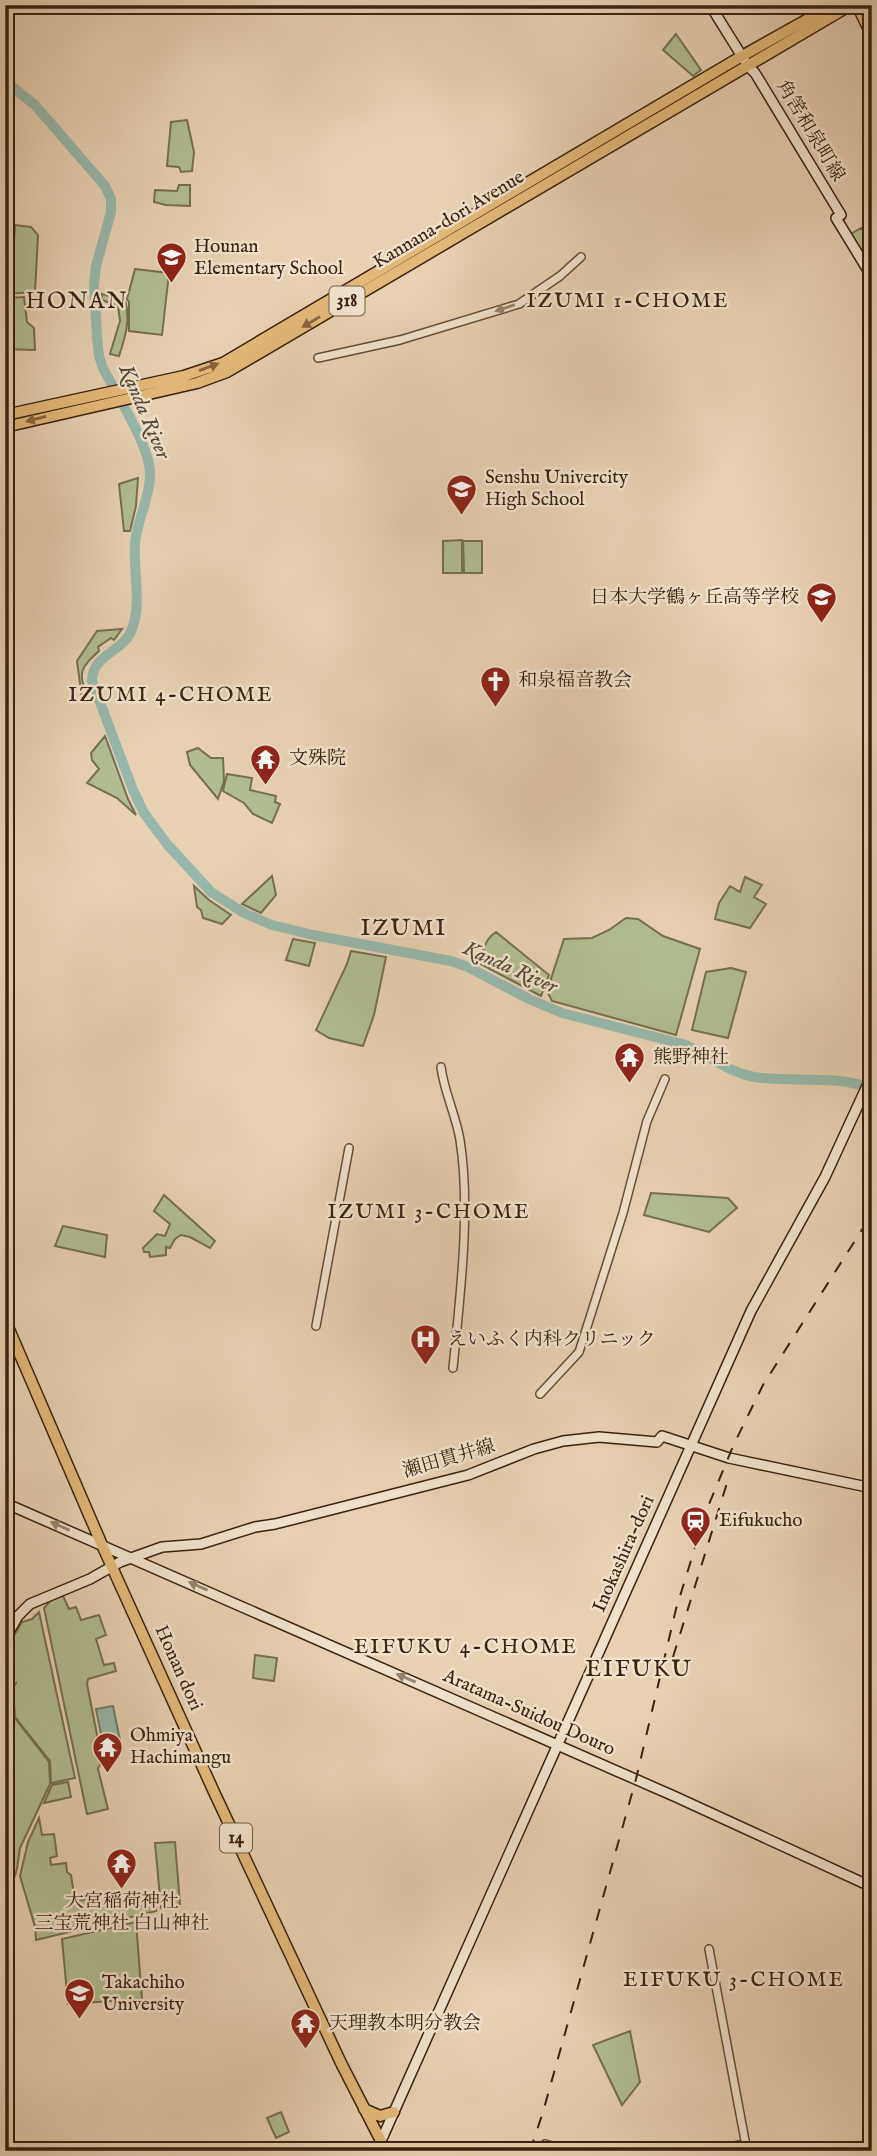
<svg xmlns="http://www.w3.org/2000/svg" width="877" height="2156" font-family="'IM FELL English','Noto Serif JP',serif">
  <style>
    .green { fill: #b1bd8f; stroke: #757050; stroke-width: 2 }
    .water { fill: #97b7ac; stroke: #717b6e; stroke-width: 2 }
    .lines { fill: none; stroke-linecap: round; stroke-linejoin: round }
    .river { stroke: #97b7ac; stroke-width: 10 }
    .tertiary-casing { stroke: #644e38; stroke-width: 10 }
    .secondary-casing { stroke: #392210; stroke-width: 12 }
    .primary-casing { stroke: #392210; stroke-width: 13 }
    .trunk-casing { stroke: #392210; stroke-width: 13 }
    .motorway-casing { stroke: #392210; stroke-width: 14 }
    .tertiary { stroke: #efe1cc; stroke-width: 7 }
    .secondary { stroke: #efe1cc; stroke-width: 9 }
    .primary { stroke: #e4b878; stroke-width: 10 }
    .trunk { stroke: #e4b878; stroke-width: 10 }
    .motorway { stroke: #e4b878; stroke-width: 10 }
    .rail { stroke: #392210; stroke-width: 2; stroke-dasharray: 12 12; stroke-linecap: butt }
    .oneway { fill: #94826e }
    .oneway2 { fill: #86663f }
    .labels { text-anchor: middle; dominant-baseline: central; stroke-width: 5; stroke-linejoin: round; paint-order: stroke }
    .shield { fill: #efe1cc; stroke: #705b48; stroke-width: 2 }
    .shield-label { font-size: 18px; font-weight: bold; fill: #392210 }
    .street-label { font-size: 19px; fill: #392210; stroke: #efe1cc }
    .poi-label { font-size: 19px; fill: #392210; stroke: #efe1cc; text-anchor: start }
    .neighbourhood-label { font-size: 21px; letter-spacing: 2px; fill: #392210; stroke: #efe1cc }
    .water-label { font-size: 21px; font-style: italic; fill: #504737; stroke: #efe1cc }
    .quarter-label { font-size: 23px; letter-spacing: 2px; fill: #392210; stroke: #efe1cc }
  </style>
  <rect width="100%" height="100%" fill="#e7d1b1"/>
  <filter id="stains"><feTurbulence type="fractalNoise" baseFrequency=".00286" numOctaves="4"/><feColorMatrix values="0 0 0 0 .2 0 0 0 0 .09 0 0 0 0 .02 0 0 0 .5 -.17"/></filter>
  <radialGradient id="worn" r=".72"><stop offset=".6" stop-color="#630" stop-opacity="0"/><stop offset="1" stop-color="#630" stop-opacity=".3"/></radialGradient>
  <path class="green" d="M676,34l25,36 -8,6 -30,-26z
    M187,120l7,32 -2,19 -11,1 -2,-5 -12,-1 4,-44z
    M179,185h11v21l-24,-1 -12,-3 1,-12 22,1z
    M15,225l16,2 7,8 -3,57 -30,2v-33l8,-1z
    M861,228l11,15v28l-23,-36z
    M135,269l34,4 -7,62 -33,-4v-29l-2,-3z
    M102,294l23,6c6,19 0,38 -6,56l-9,-2 10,-33 -2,-15 -16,-6z
    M24,297l3,25 7,6 1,22 -30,-1v-51z
    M138,478l-2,28 -6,25h-6l-5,-47z
    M462,540v33h-19v-32z
    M463,541h19v32h-18z
    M122,629l-8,11 -3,-2 -13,9 1,4c-17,16 -23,21 -11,45l-6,3 -5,-38 20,-30z
    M105,736l23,63 8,16 -19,-17 -30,-15 12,-14 -7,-9 -1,-7z
    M198,748l13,10h12l1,23 -6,18 -28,-34 -3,-13z
    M227,774l25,4 -2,12 26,6 -1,6 5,2 -8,19 -19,-9 -9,-11 -21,-12z
    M272,876l4,19 -15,18 -19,-9z
    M745,877l17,8 -8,12 12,7 -16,24 -35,-9 4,-16 11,-17 10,6z
    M194,886l15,14 22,15 -9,9 -19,-6 -2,-8 -4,-3z
    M626,918l12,1 25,17 37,13 -24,86 -124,-34 -5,-10 17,-52 28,-1 17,-8z
    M496,932l53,43 -8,21 -66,-35c11,-9 8,-21 21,-29z
    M293,939l22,4 -6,23 -23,-6z
    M351,951l35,6 -12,58 -11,31 -34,-8 -13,-8 31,-66z
    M731,968l15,4 -18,66 -36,-8 14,-58z
    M651,1193l77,5 9,10 -28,24 -65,-17z
    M164,1195l51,46 -5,7 -20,-11 -9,-2 -6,4 -5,9 -4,-1v8l-16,2 -1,-5h-5l-1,-4 14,-14 8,2 5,-12 -16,-13z
    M63,1226l44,9 -2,22 -50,-11z
    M63,1596l6,13 7,-2 5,13 18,-5 7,20 -10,4 8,26 10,-2 2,8 -28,8 -1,5 15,76 -4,9 10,40 -21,5 -43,-206 9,-10z
    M39,1612l36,166 -24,5 -1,-22 -35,-44 -2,-30 4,-5 -5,4 2,31 35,45 1,22 -30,64 -3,21 -12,38v-256l17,-29 10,-3z
    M255,1655l22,3 -3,23 -21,-3z
    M68,1782l3,15 -27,6 8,-18z
    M39,1818l3,17 12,-1 3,22 -7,2 1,7 15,-2 1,9 4,3 4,26 18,-2 6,6 55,-8 2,14 -120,29 -1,-13 -15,-51 8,-34z
    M175,1842l5,62 -19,4 -6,-65z
    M136,1922l6,77 -74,5 -6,-65z
    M630,2031l10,51 -18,23 -29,-60z
    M281,2112l8,20 -13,6 -9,-20z"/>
  <path class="water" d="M113,1706l9,44 -17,4 -9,-45z"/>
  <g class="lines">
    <path class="river" d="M5,81l30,24 70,81 6,13v13l-15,54 -2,19 3,52 2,19 4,12c13,26 48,79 47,107 0,23 -13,45 -15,68 -2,28 7,60 -3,86 -8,23 -40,25 -40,52l41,109 11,23 23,31 44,48 33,21 28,12 41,10 138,26 17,6 61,32 33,14 124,32c24,11 42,27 68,32 37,6 84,-3 118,12"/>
    <defs>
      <path id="tertiary" d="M318,358l82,-18 119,-36 41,-28 21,-19
        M441,1067c3,25 15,48 19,73 11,69 0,157 -7,228
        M316,1326l33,-178
        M540,1394l39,-42 44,-139 24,-92 18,-42
        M709,1949l38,202
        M545,2144l27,7
        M708,2151l37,-7"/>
      <path id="secondary" d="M710,5l38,61 7,7 86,142 -5,3 36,59
        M5,1503l671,294 196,90
        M5,1639l13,-23 12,-12 60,-25 30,-17 42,-15 39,-3 54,-17 20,-3 193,-49 66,-26 29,-8 36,-4 58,5 5,-6 67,22 143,30
        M381,2141l370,-830 74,-134 47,-102"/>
      <path id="primary" d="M5,415l179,-39 39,-13 519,-307 91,-51
        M5,427l192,-44 30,-11 624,-367
        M5,1320l97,225 112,247 127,271 40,78 -4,10
        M364,2109l16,7 14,-4"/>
      <path id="trunk" d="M857,5l15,31"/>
      <path id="motorway" d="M868,5l4,8"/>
    </defs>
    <use href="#tertiary" class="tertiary-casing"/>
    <use href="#secondary" class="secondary-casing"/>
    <use href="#primary" class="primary-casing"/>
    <use href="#trunk" class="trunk-casing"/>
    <use href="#motorway" class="motorway-casing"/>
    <use href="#tertiary" class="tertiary"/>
    <use href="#secondary" class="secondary"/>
    <use href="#primary" class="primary"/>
    <use href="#trunk" class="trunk"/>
    <use href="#motorway" class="motorway"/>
    <path class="rail" d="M673,1657l54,-174
      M530,2151l13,-39 93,-333 40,-170 31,-100 27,-65 29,-59 109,-171"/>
  </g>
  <defs><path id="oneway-solid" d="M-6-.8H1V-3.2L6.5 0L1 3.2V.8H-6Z" transform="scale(1.75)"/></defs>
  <g class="oneway">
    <use href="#oneway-solid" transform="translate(505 308) rotate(161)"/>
    <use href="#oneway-solid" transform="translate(60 1526) rotate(-156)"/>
    <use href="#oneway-solid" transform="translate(198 1586) rotate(-156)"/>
    <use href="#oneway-solid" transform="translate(406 1678) rotate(-157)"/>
  </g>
  <g class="oneway2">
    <use href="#oneway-solid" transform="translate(311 322) rotate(149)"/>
    <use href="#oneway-solid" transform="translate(209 367) rotate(-20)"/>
    <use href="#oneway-solid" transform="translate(36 419) rotate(166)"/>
  </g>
  <defs>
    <symbol id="school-pin" viewBox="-11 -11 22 30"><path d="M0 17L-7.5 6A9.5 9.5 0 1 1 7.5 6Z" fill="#8f2418" stroke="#efe1cc"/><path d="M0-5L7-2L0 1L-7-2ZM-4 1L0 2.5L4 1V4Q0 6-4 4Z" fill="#fff"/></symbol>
    <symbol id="church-pin" viewBox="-11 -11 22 30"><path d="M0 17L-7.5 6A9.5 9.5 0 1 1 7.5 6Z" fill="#8f2418" stroke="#efe1cc"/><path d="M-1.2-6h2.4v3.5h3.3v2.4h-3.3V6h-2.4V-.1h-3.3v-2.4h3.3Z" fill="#fff"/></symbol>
    <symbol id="temple-pin" viewBox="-11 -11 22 30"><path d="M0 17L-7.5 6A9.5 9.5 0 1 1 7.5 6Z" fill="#8f2418" stroke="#efe1cc"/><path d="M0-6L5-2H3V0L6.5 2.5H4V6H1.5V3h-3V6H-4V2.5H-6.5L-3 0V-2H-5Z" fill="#fff"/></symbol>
    <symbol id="hospital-pin" viewBox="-11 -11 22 30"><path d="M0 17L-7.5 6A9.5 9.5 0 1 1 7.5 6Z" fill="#8f2418" stroke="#efe1cc"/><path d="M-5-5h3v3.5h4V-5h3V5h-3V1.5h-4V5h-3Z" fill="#fff"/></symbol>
    <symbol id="station-pin" viewBox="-11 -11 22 30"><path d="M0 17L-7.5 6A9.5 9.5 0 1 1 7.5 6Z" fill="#8f2418" stroke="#efe1cc"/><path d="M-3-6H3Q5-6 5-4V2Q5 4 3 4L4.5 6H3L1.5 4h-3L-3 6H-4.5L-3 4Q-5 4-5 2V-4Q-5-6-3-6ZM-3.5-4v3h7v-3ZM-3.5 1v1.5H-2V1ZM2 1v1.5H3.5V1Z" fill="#fff"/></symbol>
    <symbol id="university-pin" viewBox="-11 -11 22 30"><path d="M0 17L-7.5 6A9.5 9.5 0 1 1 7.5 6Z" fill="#8f2418" stroke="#efe1cc"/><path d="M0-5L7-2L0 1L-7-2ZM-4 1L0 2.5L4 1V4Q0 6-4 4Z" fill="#fff"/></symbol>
  </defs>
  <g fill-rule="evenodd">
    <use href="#school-pin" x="154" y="240" width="35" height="47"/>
    <use href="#school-pin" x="444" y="472" width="35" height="47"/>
    <use href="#school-pin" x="804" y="580" width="35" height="47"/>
    <use href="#church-pin" x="478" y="664" width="35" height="47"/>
    <use href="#temple-pin" x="248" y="742" width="35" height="47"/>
    <use href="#temple-pin" x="612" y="1040" width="35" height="47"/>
    <use href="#hospital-pin" x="408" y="1322" width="35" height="47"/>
    <use href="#station-pin" x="678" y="1504" width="35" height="47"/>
    <use href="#temple-pin" x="90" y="1730" width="35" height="47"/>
    <use href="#temple-pin" x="104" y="1846" width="35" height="47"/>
    <use href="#university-pin" x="62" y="1976" width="35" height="47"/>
    <use href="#temple-pin" x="288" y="2006" width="35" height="47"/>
  </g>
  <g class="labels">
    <g class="shield">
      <rect x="329.5" y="286.5" width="35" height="29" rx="5"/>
      <rect x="220" y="1823.5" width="32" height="29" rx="5"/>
    </g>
    <g class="shield-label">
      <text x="347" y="301">318</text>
      <text x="236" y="1838">14</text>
    </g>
    <g class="street-label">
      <text transform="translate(810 131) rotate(59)">角筈和泉町線</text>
      <text transform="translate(449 220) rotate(-31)">Kannana-dori Avenue</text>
      <text transform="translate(449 1459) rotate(-16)">瀬田貫井線</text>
      <text transform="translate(624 1554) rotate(-66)">Inokashira-dori</text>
      <text transform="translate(178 1668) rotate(66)">Honan dori</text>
      <text transform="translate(529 1713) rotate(24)">Aratama-Suidou Douro</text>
    </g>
    <g class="poi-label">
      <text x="194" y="247">Hounan<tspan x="194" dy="22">Elementary School</tspan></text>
      <text x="485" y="478">Senshu Univercity<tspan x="485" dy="22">High School</tspan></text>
      <text x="799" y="598" text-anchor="end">日本大学鶴ヶ丘高等学校</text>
      <text x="518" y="681">和泉福音教会</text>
      <text x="289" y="759">文殊院</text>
      <text x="653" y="1058">熊野神社</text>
      <text x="448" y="1340">えいふく内科クリニック</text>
      <text x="719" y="1521">Eifukucho</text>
      <text x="130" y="1736">Ohmiya<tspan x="130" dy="22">Hachimangu</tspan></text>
      <text x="122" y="1902" text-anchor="middle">大宮稲荷神社<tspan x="122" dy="22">三宝荒神社 白山神社</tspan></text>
      <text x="102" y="1983">Takachiho<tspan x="102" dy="22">University</tspan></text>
      <text x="329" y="2024">天理教本明分教会</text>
    </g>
    <g class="neighbourhood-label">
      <text x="628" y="301">IZUMI 1-CHOME</text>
      <text x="171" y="695">IZUMI 4-CHOME</text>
      <text x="429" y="1212">IZUMI 3-CHOME</text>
      <text x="466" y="1647">EIFUKU 4-CHOME</text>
      <text x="734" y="1980">EIFUKU 3-CHOME</text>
    </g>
    <g class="water-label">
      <text transform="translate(144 412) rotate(67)">Kanda River</text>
      <text transform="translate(510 968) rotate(24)">Kanda River</text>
    </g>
    <g class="quarter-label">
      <text x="77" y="301">HONAN</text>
      <text x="404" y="928">IZUMI</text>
      <text x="639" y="1669">EIFUKU</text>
    </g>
  </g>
  <rect width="877" height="2156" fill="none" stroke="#e7d1b1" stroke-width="28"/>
  <rect x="7" y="7" width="863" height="2142" fill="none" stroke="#392210" stroke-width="3.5"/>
  <rect x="14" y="14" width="849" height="2128" fill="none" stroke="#392210" stroke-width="2"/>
  <rect width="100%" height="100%" filter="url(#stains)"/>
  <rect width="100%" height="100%" fill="url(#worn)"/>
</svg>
